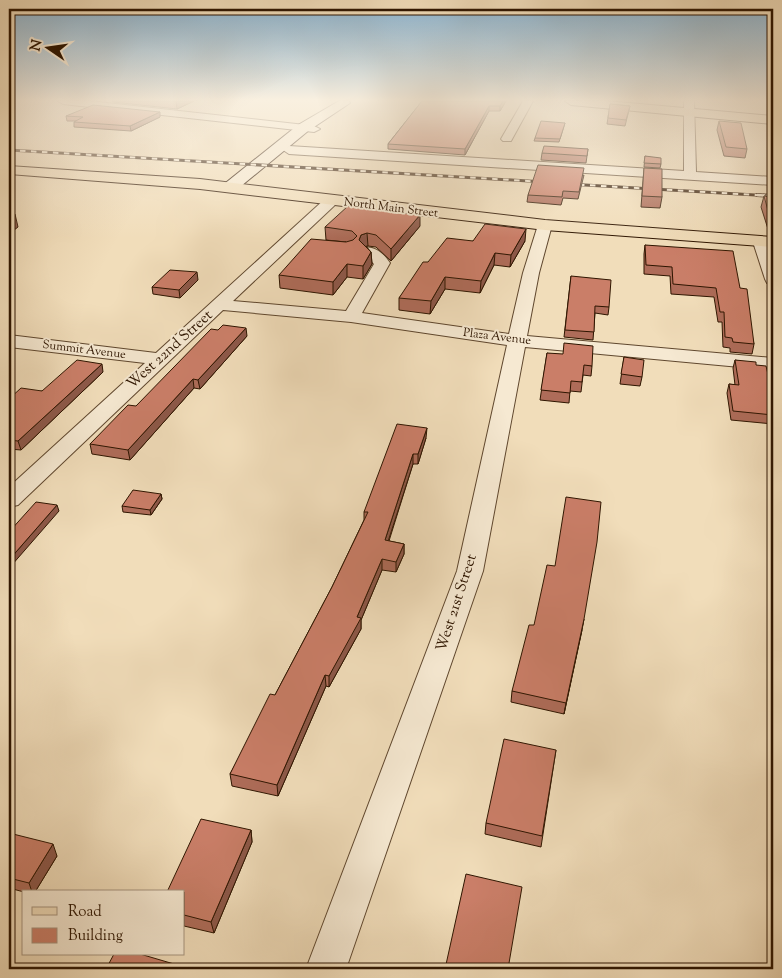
<svg xmlns="http://www.w3.org/2000/svg" width="782" height="978" font-family="'Sorts Mill Goudy',serif">
  <style>
    .lines { fill: none; stroke-linecap: round; stroke-linejoin: round }
    .minor-casing { stroke: #5f472e; stroke-width: 2 }
    .secondary-casing { stroke: #2e1500; stroke-width: 2 }
    .primary-casing { stroke: #2e1500; stroke-width: 2 }
    .minor { fill: #f6e9d2; fill-rule: evenodd }
    .secondary { fill: #f6e9d2; fill-rule: evenodd }
    .primary { fill: #f1ddba; fill-rule: evenodd }
    .rail-far1-casing { stroke: #2e1500; stroke-width: 3 }
    .rail-casing { stroke: #2e1500; stroke-width: 4 }
    .rail-far1 { stroke: #f6e9d2; stroke-width: 2; stroke-dasharray: 5.5; stroke-linecap: butt }
    .rail { stroke: #f6e9d2; stroke-width: 2.5; stroke-dasharray: 8; stroke-linecap: butt }
    .wall { fill: #ae6c59; stroke: #2e1500 }
    .shaded-wall { fill: #8d5849; stroke: #2e1500 }
    .building { fill: #ca7e68; stroke: #2e1500 }
    .labels { text-anchor: middle; dominant-baseline: central; stroke-width: 4; stroke-linejoin: round; paint-order: stroke }
    .far-street-label { font-size: 12px; fill: #2e1500; stroke: #f6e9d2 }
    .street-label { font-size: 15px; fill: #2e1500; stroke: #f6e9d2 }
  </style>
  <rect width="100%" height="100%" fill="#f1ddba"/>
  <filter id="stains"><feTurbulence type="fractalNoise" baseFrequency=".004" numOctaves="4"/><feColorMatrix values="0 0 0 0 .2 0 0 0 0 .09 0 0 0 0 .02 0 0 0 .5 -.17"/></filter>
  <radialGradient id="worn" r=".72"><stop offset=".6" stop-color="#630" stop-opacity="0"/><stop offset="1" stop-color="#630" stop-opacity=".3"/></radialGradient>
  <g class="lines">
    <defs>
      <path id="minor" d="M58,101h31l225,25 6,3 -6,3 -251,-28z
        M523,101h10l-22,40h-8l-2,-2z
        M684,101h10l2,71 77,5v8l-484,-31 -6,-4 6,-4 395,25z
        M331,197l7,4 -2,3 -103,97 113,10 28,-47 -13,-13 2,-3c12,-3 21,6 27,15l-28,50 147,21 14,-61 15,-48 2,-3h10l2,3 -13,48 -12,63 246,22v12l-248,-23 -42,224 -137,398h-40l151,-398 50,-226 -156,-23 -128,-12 -205,195 -9,2v-20l136,-124 -136,-16v-12l147,18 170,-155z
        M761,237l5,2c9,13 7,29 7,45l-6,-1 -2,-4 -12,-37 3,-3z"/>
      <path id="secondary" d="M339,101h10l1,2 -42,28 -73,60h-12l-2,-3 2,-3 75,-60z"/>
      <path id="primary" d="M565,101h42l166,15v8l-202,-19z
        M9,166l191,13 345,41 228,17v10l-228,-17 -345,-41 -191,-15z"/>
    </defs>
    <use href="#minor" class="minor-casing"/>
    <use href="#secondary" class="secondary-casing"/>
    <use href="#primary" class="primary-casing"/>
    <use href="#minor" class="minor"/>
    <use href="#secondary" class="secondary"/>
    <use href="#primary" class="primary"/>
    <defs>
      <path id="rail-far1" d="M9,150l536,32
        M568,184l205,12"/>
      <path id="rail" d="M757,195l16,1"/>
    </defs>
    <use href="#rail-far1" class="rail-far1-casing"/>
    <use href="#rail" class="rail-casing"/>
    <use href="#rail-far1" class="rail-far1"/>
    <use href="#rail" class="rail"/>
  </g>
  <path class="wall" d="M112,101h82l-17,8 -64,-7z
    M422,101h84l-6,10h-11l-24,44 -77,-6v-5z
    M610,104l20,2 -5,20 -18,-2z
    M66,116l94,1 -29,14 -57,-4v-5l2,-1h-9z
    M719,121l28,28 -2,9 -21,-2 -7,-26z
    M565,123l-6,19 -25,-1 1,-3z
    M588,149l-2,14 -45,-3 1,-7z
    M645,156l16,8 -1,4 -16,-1z
    M644,168l18,29 -2,11 -19,-1z
    M584,175l-6,24 -15,-1 -2,7 -34,-3 1,-7z
    M764,196l9,1v33l-5,-1 -7,-22z
    M420,226l-29,35 -15,-14 -8,-1h-2l5,6 1,12 -9,15 -16,-2 -14,18 -53,-7 -1,-13 67,-33 -20,-2 -1,-13z
    M473,241h52l-15,26 -16,-2 -14,28 -35,-4 -15,25 -31,-4v-12l29,-36z
    M645,245l95,43 14,56 -2,10 -22,-2v-4l-7,-1 -1,-25h-4l-4,-25 -43,-3 -1,-18 -26,-2v-20z
    M571,276l38,31 -1,8 -13,-2 -2,27 -29,-3z
    M198,280l-18,18 -27,-4 -1,-7z
    M247,336l-47,53 -6,-1 -64,72 -38,-6 -2,-10z
    M547,353l45,13 -1,10 -8,-1 -2,17 -11,-1 -1,12 -29,-3z
    M624,357l18,20 -2,9 -20,-2z
    M735,360l21,5 17,30v29l-42,-4 -4,-27 2,-9 6,1 -2,-17z
    M103,372l-82,78 -12,-1v-50l33,-8z
    M426,438l-8,26h-5l-24,77 15,3v10l-8,18 -14,-2 -21,50v9l-32,58 -3,-1 -48,110 -46,-10 -2,-12 45,-79 57,-108 32,-67v-8z
    M161,494l1,5 -11,16 -28,-3 -1,-6z
    M582,630l-18,84 -53,-12 1,-11z
    M556,750l-15,97 -56,-13 1,-11z
    M251,830l1,12 -38,91 -30,-7v-34z
    M9,833l48,23 -22,36h-11l-15,-4z"/>
  <path class="shaded-wall" d="M176,101h18l-17,8z
    M503,101h3l-6,10v-5z
    M489,106v5l-24,44v-6z
    M160,112v5l-29,14 -1,-5z
    M15,214l3,13 -9,7v-15z
    M420,215v11l-29,35v-12z
    M526,229l-1,12 -15,26 1,-12z
    M367,233l1,13 -7,1 -2,-7 2,-5z
    M371,252l1,12 -9,15v-13z
    M495,253l-1,12 -14,28 1,-12z
    M347,264v13l-14,18v-13z
    M197,272l1,8 -18,18 -1,-8z
    M445,277v12l-15,25 1,-13z
    M246,328l1,8 -47,53 -2,-9z
    M102,364l1,8 -82,78 -3,-9z
    M193,379l1,9 -64,72 -2,-10z
    M427,428l-1,10 -8,26v-10z
    M413,454v10l-28,87v-11z
    M161,494l1,5 -11,16 -1,-5z
    M57,505l2,6 -48,55 -2,-6z
    M404,544v10l-8,18v-10z
    M382,559v11l-21,50v9l-32,58v-11l28,-59z
    M584,619l-2,11 -18,84 2,-11z
    M325,675l1,11 -48,110 -1,-11z
    M251,830l1,12 -38,91 -3,-11z
    M53,844l4,12 -22,36h-3l-3,-9z"/>
  <path class="building" d="M422,101h81l-3,5h-11l-24,43 -77,-5z
    M610,104l20,2 -4,14 -18,-2z
    M93,105l67,7 -30,14 -56,-4 9,-5 -17,-1z
    M541,121l24,2 -5,16 -25,-1z
    M719,121l22,2 6,26 -21,-2z
    M544,146l44,3 -1,7 -45,-3z
    M645,156l16,2v6l-17,-1z
    M538,165l46,3 -5,24 -16,-1 -1,6 -34,-2z
    M644,168l18,1v28l-20,-1z
    M764,196l9,1v21h-3z
    M348,206l72,9 -29,34 -15,-14 -9,-2 -6,2 -2,5 12,12 -8,14 -16,-2 -14,18 -54,-7 32,-36 35,3 7,-2 4,-4 -5,-5 -27,-4z
    M9,214h6l-6,5z
    M485,224l41,5 -15,26 -16,-2 -14,28 -36,-4 -14,24 -32,-3 24,-36h5l19,-24 26,3z
    M645,245l88,6 7,37 7,1 7,55 -21,-2 -1,-4 -7,-1 -1,-25h-4l-4,-24 -43,-4 -1,-17 -26,-2z
    M170,270l27,2 -18,18 -27,-3z
    M571,276l40,4 -2,27 -14,-1 -1,26 -29,-2z
    M223,325l23,3 -48,52 -5,-1 -65,71 -38,-6 38,-39 8,1 75,-77 7,1z
    M564,343l29,3 -1,20 -8,-1 -2,17 -11,-1 -1,12 -29,-3 6,-37 16,1z
    M624,357l20,3 -2,17 -21,-3z
    M77,360l25,4 -84,77 -9,-1v-41l12,-11 21,3z
    M735,360l21,2v3l10,1 7,29v20l-40,-4 -4,-27 10,1z
    M397,424l30,4 -9,26h-5l-28,86 19,4 -8,18 -14,-3 -25,58 4,1 -32,58 -4,-1 -48,110 -47,-11 40,-80 5,1 57,-108 36,-75h-4z
    M133,490l28,4 -11,16 -28,-4z
    M566,497l35,5 -4,40 -13,77 -18,84 -54,-12 17,-66h5l13,-60 8,1z
    M36,502l21,3 -48,55v-28z
    M504,739l52,11 -14,86 -56,-13z
    M201,819l50,11 -40,92 -27,-7v-23h-17z
    M9,833l44,11 -24,39 -20,-5z
    M466,874l56,13 -14,82h-63z
    M114,954h26l34,10 -2,5h-66z
    M94,966l12,3h-14z"/>
  <linearGradient id="sky" x2="0" y2="1"><stop stop-color="#8ab6d5"/><stop offset="0.42" stop-color="#f9f0e0"/><stop offset="1" stop-color="#f9f0e0" stop-opacity="0"/></linearGradient>
  <rect width="782" height="238" fill="url(#sky)"/>
  <g class="labels">
    <g class="far-street-label">
      <text transform="translate(391 208) rotate(7)">North Main Street</text>
      <text transform="translate(497 337) rotate(7)">Plaza Avenue</text>
      <text transform="translate(84 350) rotate(7)">Summit Avenue</text>
    </g>
    <g class="street-label">
      <text transform="translate(170 350) rotate(-42)">West 22nd Street</text>
      <text transform="translate(457 603) rotate(-72)">West 21st Street</text>
    </g>
  </g>
  <rect width="782" height="978" fill="none" stroke="#f1ddba" stroke-width="30"/>
  <rect x="10" y="10" width="762" height="958" fill="none" stroke="#2e1500" stroke-width="2.5"/>
  <rect x="15" y="15" width="752" height="948" fill="none" stroke="#2e1500"/>
  <rect x="22" y="890" width="162" height="65" fill="#f6e9d2" stroke="#a6947e"/>
  <rect x="32" y="907" width="25" height="8" fill="#f1ddba" stroke="#a6947e"/>
  <text x="68" y="916" font-size="15" fill="#2e1500">Road</text>
  <rect x="32" y="928" width="25" height="15" fill="#ca7e68" stroke="#a6947e"/>
  <text x="68" y="940" font-size="15" fill="#2e1500">Building</text>
  <g transform="translate(48 48) rotate(283)" stroke="#f6e9d2" stroke-width="4" paint-order="stroke">
  <path d="M0-4L9 19L0 12L-9 19Z" fill="#2e1500"/>
  <text y="-8" font-size="14" font-weight="bold" text-anchor="middle" fill="#2e1500">N</text>
  </g>
  <rect width="100%" height="100%" filter="url(#stains)"/>
  <rect width="100%" height="100%" fill="url(#worn)"/>
</svg>
